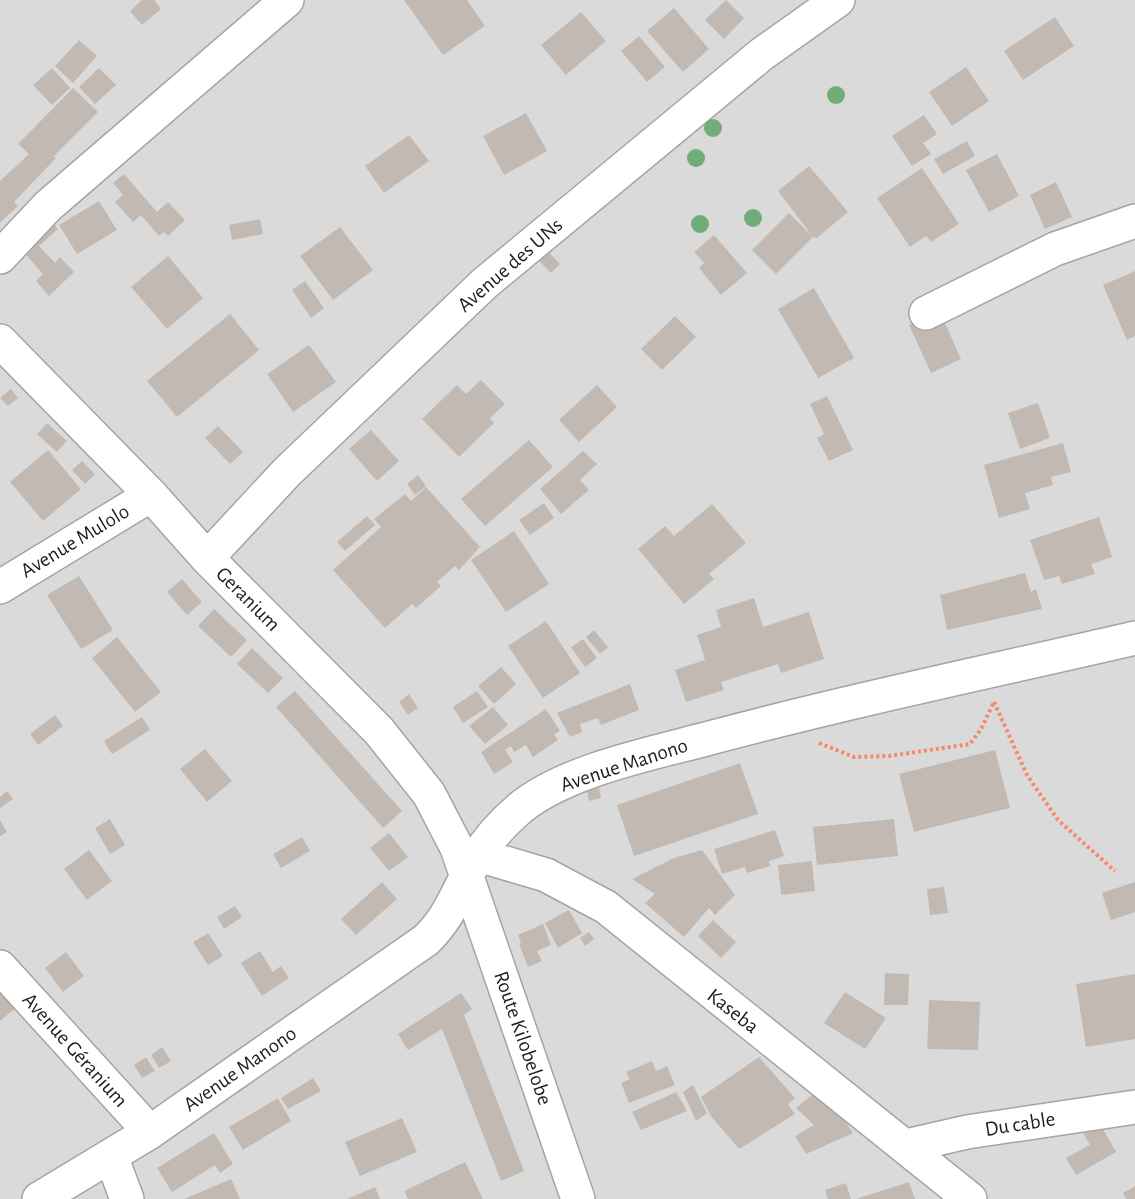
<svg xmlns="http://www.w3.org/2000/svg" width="1135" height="1199" font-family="'Alegreya Sans',sans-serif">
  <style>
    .residential { fill: #dbdada }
    .building { fill: #c2bab2 }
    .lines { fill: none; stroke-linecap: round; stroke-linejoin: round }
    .minor-casing { stroke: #a4a4a4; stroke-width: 36 }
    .path { stroke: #f7886a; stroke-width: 4; stroke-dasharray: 3 3; stroke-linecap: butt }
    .minor { stroke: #fff; stroke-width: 33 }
    .tree { fill: #72ac78 }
    .labels { text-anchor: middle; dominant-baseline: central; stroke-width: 4.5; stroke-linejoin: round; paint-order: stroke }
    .street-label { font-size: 21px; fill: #1d1d1d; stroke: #fff }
  </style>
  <rect width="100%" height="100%" fill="#eeebe2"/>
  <path class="residential" d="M0,0h1135v1199h-1135z"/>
  <path class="building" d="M142,0h12l7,9 -19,16 -12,-14z
    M404,0h63l18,26 -42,29z
    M726,0l18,18 -20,21 -19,-19z
    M674,8l35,41 -26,23 -36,-41z
    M581,12l25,29 -40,34 -25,-30z
    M1055,17l19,29 -51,34 -19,-29z
    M639,36l26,31 -18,15 -26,-31z
    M79,40l18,16 -24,27 -18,-17z
    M966,67l23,34 -37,25 -23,-34z
    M52,68l18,20 -18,17 -19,-20z
    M99,68l17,17 -21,19 -16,-17z
    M73,88l25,24 -44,44 2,2 -42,44 4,4 -18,17v-42l29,-27 -11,-10z
    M526,113l21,38 -43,24 -21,-39z
    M924,115l13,19 -14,9 8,11 -19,12 -20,-30z
    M409,135l20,26 -45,32 -19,-27z
    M967,141l8,15 -32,18 -9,-15z
    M997,154l22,42 -30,16 -23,-42z
    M809,166l39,46 -31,26 -4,-1 -37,37 -24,-24 37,-37 24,24 -35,-46z
    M922,168l37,56 -28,18 -5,-6 -16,11 -33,-49z
    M124,174l33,38 11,-10 17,18 -17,16 -4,-4 -5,4 -18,-21 -8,7 -18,-20 8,-7 -10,-12z
    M1056,182l16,35 -27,12 -15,-34z
    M99,201l18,29 -40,24 -18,-29z
    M47,216l11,13 -19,17 16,17 5,-6 14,15 -25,24 -13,-15 7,-7 -25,-28z
    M260,219l3,15 -31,6 -3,-15z
    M340,227l33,43 -40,30 -33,-44z
    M714,235l33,38 -26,22 -22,-27 5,-5 -10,-11z
    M545,248l15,16 -9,9 -16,-16z
    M168,256l35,42 -36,31 -36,-42z
    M1135,271v65l-8,4 -24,-55z
    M305,281l19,27 -13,10 -19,-28z
    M814,288l40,70 -36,20 -40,-69z
    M940,312l21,47 -30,14 -22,-48z
    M230,314l29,36 -82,67 -30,-36z
    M675,316l21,21 -34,33 -21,-21z
    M309,345l27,37 -43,30 -26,-38z
    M481,380l24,24 -15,14 4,5 -35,34 -37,-38 35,-34 9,9z
    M597,385l20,22 -38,35 -20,-22z
    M11,389l7,9 -10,8 -8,-8z
    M827,396l26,54 -24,11 -12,-23 7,-4 -14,-30z
    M1038,403l12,35 -30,11 -12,-36z
    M47,423l20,18 -10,11 -20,-18z
    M218,426l25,26 -13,12 -25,-26z
    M371,430l28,31 -22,20 -28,-32z
    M529,440l24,27 -68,59 -24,-27z
    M1063,443l8,29 -20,5 2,8 -28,8 5,16 -31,9 -15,-53z
    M48,450l33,39 -38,32 -33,-39z
    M583,451l14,13 -17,16 9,10 -28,24 -21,-25z
    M82,461l13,13 -10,10 -13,-14z
    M418,475l8,11 -11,9 -8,-11z
    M426,487l54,60 -21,23 -4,-4 -18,16 4,4 -25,22 -4,-4 -27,24 -52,-58 48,-43 -7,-8 31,-25 6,7z
    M544,503l10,15 -24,17 -11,-15z
    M712,504l34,39 -37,31 5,5 -30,25 -46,-55 27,-23 9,10z
    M367,516l8,9 -30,26 -8,-9z
    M1099,517l13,40 -21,7 4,10 -33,10 -3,-8 -15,4 -14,-40z
    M514,531l35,53 -43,28 -35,-52z
    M1025,573l6,19 5,-3 6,20 -95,21 -7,-35z
    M79,576l34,54 -32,19 -34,-54z
    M182,579l20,23 -15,13 -20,-23z
    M754,598l9,29 46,-15 15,47 -43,14 -3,-9 -57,18 3,8 -38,12 -11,-32 30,-10 -8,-25 24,-8 -5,-17z
    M214,609l33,31 -16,17 -33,-31z
    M546,621l34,52 -37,25 -35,-52z
    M594,630l14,17 -8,7 -14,-17z
    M117,637l44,55 -26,20 -43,-54z
    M583,639l14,19 -12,9 -14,-20z
    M252,648l31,30 -15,15 -31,-29z
    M501,667l15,17 -22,20 -16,-18z
    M630,684l9,26 -38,15 -3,-7 -18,6 2,8 -12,5 -13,-24z
    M295,691l107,120 -19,17 -107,-121z
    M477,691l11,16 -25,16 -10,-16z
    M409,694l9,14 -10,7 -9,-13z
    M493,707l15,18 -23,19 -16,-18z
    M546,709l14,22 -6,4 4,5 -25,17 -7,-12 -12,7 -3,-6 -6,4 8,12 -19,12 -13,-22z
    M55,715l8,11 -25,19 -8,-11z
    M142,717l8,13 -38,24 -8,-13z
    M205,749l27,32 -25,21 -27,-33z
    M995,750l15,58 -96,24 -15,-58z
    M740,763l18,51 -124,42 -17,-51z
    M599,788l2,10 -12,3 -2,-10z
    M7,791l6,8 -13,9v-11z
    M110,819l15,26 -15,9 -15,-26z
    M894,819l4,37 -81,9 -4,-38z
    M0,820l7,12 -7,4z
    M775,830l9,26 -15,5 1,5 -23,7 -2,-6 -23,7 -8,-25z
    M389,833l19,24 -19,14 -19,-23z
    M302,837l8,14 -29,17 -8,-14z
    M89,850l23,31 -25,19 -23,-31z
    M702,850l33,45 -20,20 -6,-7 -25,29 -39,-34 10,-9 -23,-15 42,-21z
    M812,861l3,30 -34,4 -3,-30z
    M382,882l15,17 -41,36 -15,-16z
    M1135,882v30l-24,8 -9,-27z
    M944,887l4,26 -18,2 -3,-26z
    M235,906l7,11 -18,12 -7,-12z
    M569,910l13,23 -24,15 -13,-25z
    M713,920l23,22 -15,16 -23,-22z
    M543,924l8,21 -14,6 5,10 -14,6 -9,-23 2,-1 -3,-8z
    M589,932l5,7 -9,7 -5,-8z
    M208,933l15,23 -15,9 -15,-23z
    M260,951l13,21 8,-6 8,12 -27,18 -21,-33z
    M66,952l18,24 -21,16 -18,-24z
    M885,973l24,1 -1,31h-24z
    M1135,974v65l-49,8 -10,-63z
    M0,977l23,25 -23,19z
    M845,992l41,26 -21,31 -41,-26z
    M461,993l11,16 -8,6 60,156 -23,10 -59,-152 -34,21 -10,-16z
    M929,1000l51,2 -2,48 -51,-1z
    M162,1047l9,14 -12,7 -8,-13z
    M146,1057l9,14 -13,7 -8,-13z
    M759,1057l36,41 -7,6 7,10 -56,35 -28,-33 -10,-19z
    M652,1061l4,10 11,-5 8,19 -46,18 -8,-20 9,-4 -4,-7z
    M313,1078l8,13 -33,18 -7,-11z
    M693,1085l14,28 -11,8 -13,-29z
    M676,1092l11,19 -46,19 -9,-18z
    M812,1095l26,16 15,22 -47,21 -11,-18 19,-11 -18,-17z
    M278,1098l13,23 -48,29 -14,-23z
    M402,1118l15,34 -57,24 -15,-34z
    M1099,1122l17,30 -40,23 -10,-17 24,-13 -8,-14z
    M214,1133l19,31 -13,9 -5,-8 -43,27 -15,-24z
    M465,1162l18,37h-75l-4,-8z
    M231,1179l9,20h-56z
    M909,1182l6,17h-59z
    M846,1183l5,16h-23l-3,-9z
    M1135,1186v13h-9l-3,-6z
    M375,1187l5,12h-33z"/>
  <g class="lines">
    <defs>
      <path id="minor" d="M0,257l48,-51 239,-206
        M926,313l129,-64 80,-28
        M0,341l151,154 56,63 172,173 50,63 28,54 121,351
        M207,558l80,-86 198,-189 277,-229 76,-54
        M0,587l151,-92
        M478,855l68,20 60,32 364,292
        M0,967l150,165
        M906,1146l61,-14 168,-25
        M111,1156l16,43
        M39,1199l111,-67 276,-192c27,-26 33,-54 52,-84 10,-17 27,-35 42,-48 45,-37 129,-54 186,-69 142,-38 286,-68 429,-101"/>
    </defs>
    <use href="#minor" class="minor-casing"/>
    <path class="path" d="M994,702l33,73 31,45 57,51
      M819,743l35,14 35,-1 81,-12 11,-15 13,-27"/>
    <use href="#minor" class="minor"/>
  </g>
  <g class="tree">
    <circle cx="836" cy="95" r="9"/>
    <circle cx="713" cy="128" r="9"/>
    <circle cx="696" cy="158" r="9"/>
    <circle cx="753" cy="218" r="9"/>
    <circle cx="700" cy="224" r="9"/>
  </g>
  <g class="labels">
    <g class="street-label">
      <text transform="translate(510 265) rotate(-41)">Avenue des UNs</text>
      <text transform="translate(75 541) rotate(-31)">Avenue Mulolo</text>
      <text transform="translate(248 599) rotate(45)">Geranium</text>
      <text transform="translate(624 765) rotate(-18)">Avenue Manono</text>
      <text transform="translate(733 1011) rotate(38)">Kaseba</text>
      <text transform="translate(523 1038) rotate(71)">Route Kilobelobe</text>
      <text transform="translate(75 1050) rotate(48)">Avenue Géranium</text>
      <text transform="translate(240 1069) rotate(-35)">Avenue Manono</text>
      <text transform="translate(1020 1124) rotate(-9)">Du cable</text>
    </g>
  </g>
</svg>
